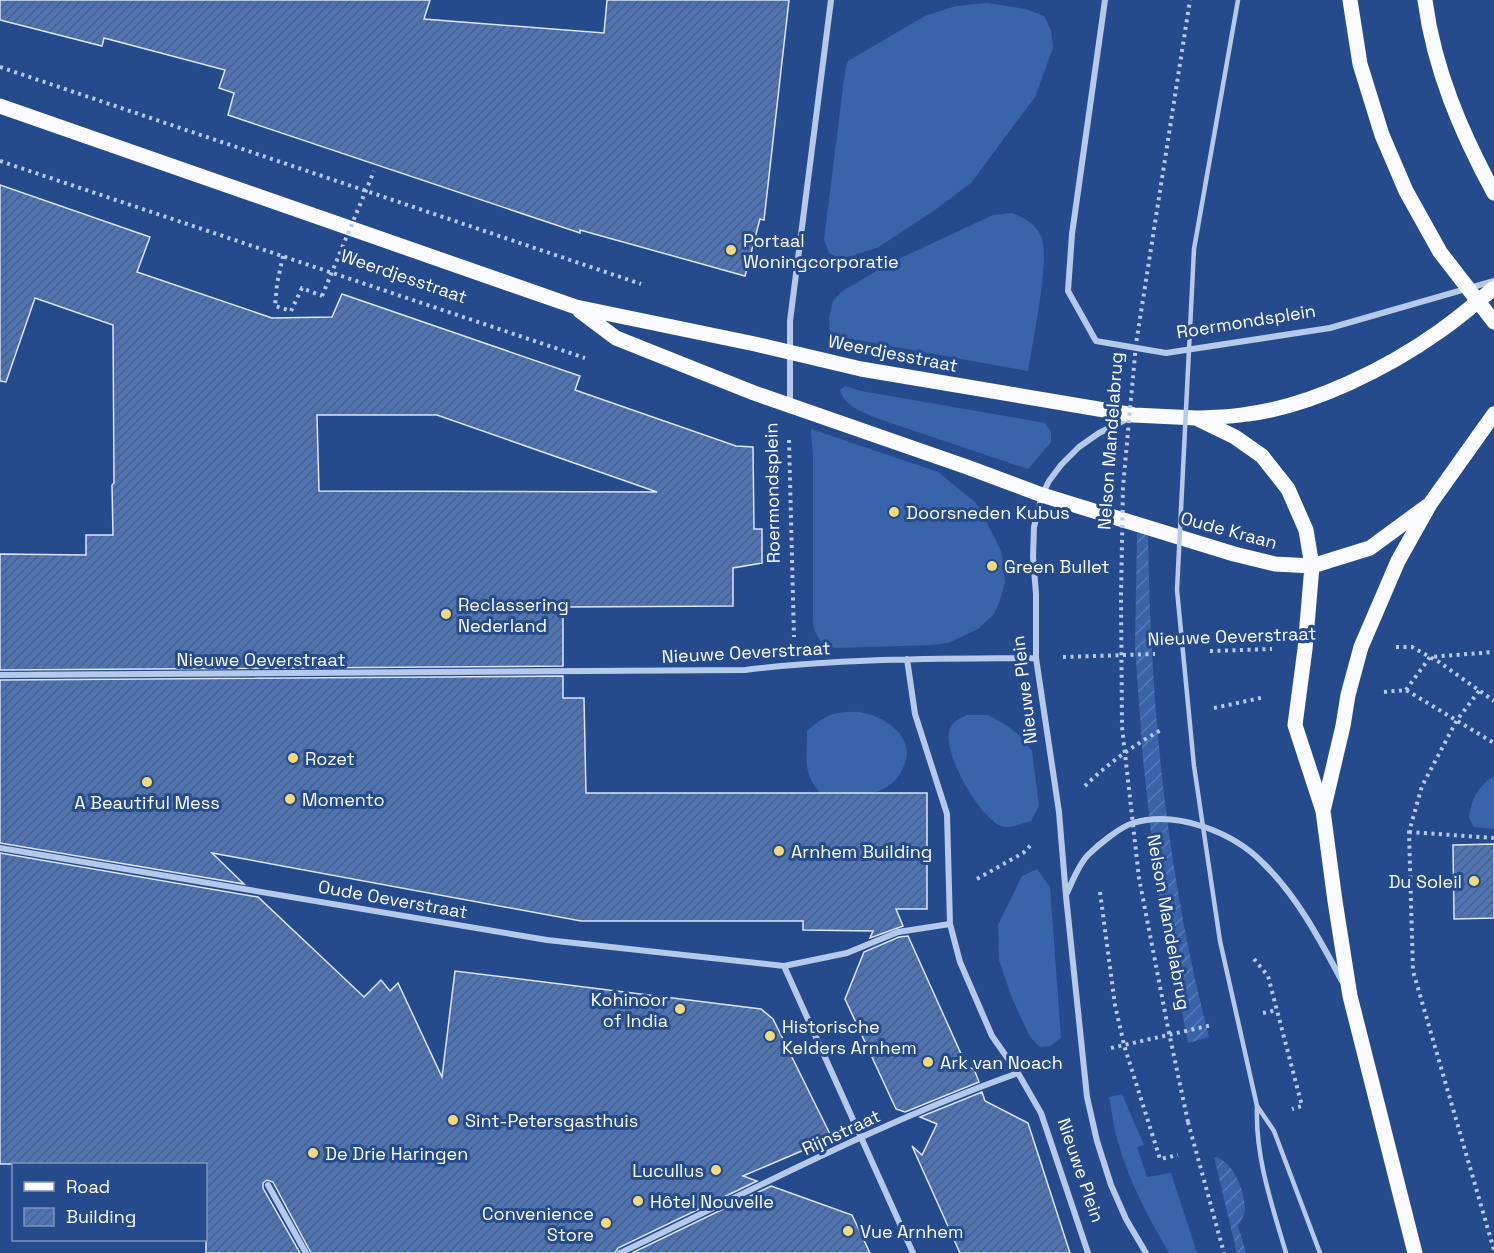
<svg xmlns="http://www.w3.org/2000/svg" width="1494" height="1253" font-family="'Space Grotesk',sans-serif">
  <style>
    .grass { fill: #3a64a9 }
    .garden { fill: url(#garden-furrows) }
    .building { fill: url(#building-hatch); stroke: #d9e5f8; stroke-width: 1.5; fill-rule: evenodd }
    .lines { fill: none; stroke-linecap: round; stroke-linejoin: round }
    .path { stroke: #b5c9eb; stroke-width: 4; stroke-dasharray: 3 4.5; stroke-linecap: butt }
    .lane { stroke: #b5c9eb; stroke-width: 4.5 }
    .street { stroke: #b5c9eb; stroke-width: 6 }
    .primary { stroke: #f9fbfe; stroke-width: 15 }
    .path-bridge { stroke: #b5c9eb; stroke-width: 4; stroke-dasharray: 3 4.5; stroke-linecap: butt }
    .lane-bridge { stroke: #b5c9eb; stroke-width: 4.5 }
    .primary-bridge { stroke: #f9fbfe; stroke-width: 15 }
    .poi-dot { fill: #f4d979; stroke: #264b8d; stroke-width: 2 }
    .labels { text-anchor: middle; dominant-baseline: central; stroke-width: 6; stroke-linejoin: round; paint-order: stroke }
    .poi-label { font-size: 18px; fill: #fff; stroke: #264b8d; text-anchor: start }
    .street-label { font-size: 18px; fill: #fff; stroke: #264b8d }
  </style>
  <defs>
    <pattern id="garden-furrows" width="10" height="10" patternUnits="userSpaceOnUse" patternTransform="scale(1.5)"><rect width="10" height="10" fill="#3a64a9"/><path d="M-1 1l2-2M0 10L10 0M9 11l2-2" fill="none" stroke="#587bb6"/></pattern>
    <pattern id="building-hatch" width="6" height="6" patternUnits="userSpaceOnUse" patternTransform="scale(1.5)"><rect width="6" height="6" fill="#4e74b3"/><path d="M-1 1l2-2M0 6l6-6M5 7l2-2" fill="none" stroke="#4d6080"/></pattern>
  </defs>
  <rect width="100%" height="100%" fill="#264b8d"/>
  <path class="grass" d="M987,3l39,6 18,7 7,14 2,18 -18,49 -64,86 -39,29 -55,36 -36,11 -12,-6 -5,-13 21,-169 3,-10 77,-45 31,-10z
    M1012,213c12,5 23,10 29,23 10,21 -9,108 -13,135l-198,-36 -1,-17 4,-17 8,-9 49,-29 103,-48z
    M845,386l16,5 184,32 6,9v10l-23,27 -146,-49c-15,-6 -38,-13 -42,-30z
    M811,429l127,43 37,30 6,9 20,40 2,13 2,19 -7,23 -5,9 -15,14 -30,14 -16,2 -95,3c-15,-2 -22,-10 -24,-26v-165z
    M846,712c5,0 12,-1 18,1 26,6 53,27 39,55 -6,13 -15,20 -27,24 -15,5 -41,1 -56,1 -18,-22 -13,-35 -13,-62 12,-11 22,-18 39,-19z
    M966,715h22l18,10 14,11 12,15 7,55 -8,15c-9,2 -17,7 -27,6 -23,-5 -66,-80 -53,-101 3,-5 11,-8 15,-11z
    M1494,776v53l-20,-2 -5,-9c2,-19 9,-32 25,-42z
    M1037,869l13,18 11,151 -11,8 -10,1 -10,-10 -18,-39 -13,-38 -1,-35 24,-49z
    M1122,1094l22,51 -7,2 10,30 24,-4 26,80h-28c-21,-36 -41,-74 -52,-114 -4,-14 -5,-28 -8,-42z"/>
  <path class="garden" d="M1148,531c2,171 18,341 61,506l-21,6 -32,-163 -13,-121 -8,-112 2,-114z
    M1214,1157c19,3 30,33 31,51 0,7 -4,12 -7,18l8,27h-9z"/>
  <path class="building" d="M0,0h430l-6,19 180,14 3,-33h182l-25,220 -4,-1 -15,57 -165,-46v3l-352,-118 6,-22 -15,-5 6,-18 -121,-32 -2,8 -102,-26z
    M0,185l150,52 -13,35 135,46 60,-1 10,-23 238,82 -5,14 161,56 17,1 1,82h8v34l-29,5v38l-170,1v59l-563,4v-116l86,1v-20h27l-1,-50 2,-2 -1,-158 -78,-27 -29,84 -6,-1zM317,415h120l220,77 -338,-1z
    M563,676v22h21l2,95h341v116h-31l7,17 -33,12 3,-7 -70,-1v-9h-222l-369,-68 32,31 -244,-41v-163z
    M1494,844v74l-40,1 -1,-74z
    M0,853l258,44 106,100 17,-17 9,11 8,-8 44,94 13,-106 306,38 12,10 59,119 -89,38 14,5 -139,67 -3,5h-304l-38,-71 -6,-2 -4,3v5l37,65h-94v-89h-206z
    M908,936l59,131 7,2 5,13 -74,30 -9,-3 -51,-110 19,-47 35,-15z
    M982,1092l3,9 43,22 42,130h-110l-48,-107 10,9 15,-31 -17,-7z
    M771,1186l81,29 18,38h-238z"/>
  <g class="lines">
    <path class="path" d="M0,67l641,217
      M0,161l585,197
      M283,256l-6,28 -2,22 16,5 11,-23 20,8
      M789,440l5,197
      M1396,647h16l27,15 55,39
      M1210,651l62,-2
      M1063,657l92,-3
      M1406,690l24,-33 64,-5
      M1479,691l-22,29 -35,66 -13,46 4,139 81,279
      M1384,692l22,-2 88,53
      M1214,708l51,-11
      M1085,786c22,-22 50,-42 78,-57
      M1409,832l85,6
      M977,879l46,-26 10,-10
      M1100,892l15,113 9,40 36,114 18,-4
      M1254,959l14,17 34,130 -10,3
      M1263,1013l14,-3
      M1111,1048l101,-23
      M1188,1122l36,131"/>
    <path class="lane" d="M1257,1106l17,25 46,122
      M1257,1106c-2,51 15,99 29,147"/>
    <path class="street" d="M1105,0l-33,234 -4,57 28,50 70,12 164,-25 164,-47
      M790,405v-84l41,-321
      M1131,417l-32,16 -20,14 -18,18 -12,16 -7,14 -8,32 -1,30 3,37v64l23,154 7,84 21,201 10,44 14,44 15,34 20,34
      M907,659l8,55 32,100 3,110 10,38 32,74 26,37 23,40 47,140
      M0,675l745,-5c96,-12 194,-11 291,-12
      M0,848l547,92 237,26 129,287
      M1066,895c6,-12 12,-30 22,-40 10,-10 32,-28 45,-32 43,-13 100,9 130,40 34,33 57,77 79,118
      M784,966l63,-13 51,-21 52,-8
      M268,1185l38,68
      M620,1253c131,-62 262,-132 398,-180"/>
    <path class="primary" d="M1425,0c9,69 36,132 69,193
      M0,106l576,201 179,37 106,25 273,46 62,3 39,19 27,19 26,33 18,41 6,36 -7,83 -10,76 28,86 12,90 15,95 65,257
      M580,311l36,27 138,55 213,74 75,28 192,59 41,10 37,2 58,-18 60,-44
      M1198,418c17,-1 34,-1 50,-4 64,-8 140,-46 192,-83 19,-13 36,-28 54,-43
      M1323,811l20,-85 5,-31 13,-48 37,-86 32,-57 64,-90"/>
    <path class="path-bridge" d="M322,296l52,-125
      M1188,1122l-20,-94 -29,-150 -17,-151 -1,-131 2,-109 13,-143 54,-344"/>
    <path class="lane-bridge" d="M1238,0l-44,249 -17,341 17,176 26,175 37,165"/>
    <path class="primary-bridge" d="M1350,0l10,64 22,71 24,56 34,61 54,70"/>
  </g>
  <g class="poi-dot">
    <circle cx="731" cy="250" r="6"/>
    <circle cx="894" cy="512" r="6"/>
    <circle cx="992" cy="566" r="6"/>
    <circle cx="446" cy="614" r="6"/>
    <circle cx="293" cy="758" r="6"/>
    <circle cx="147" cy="782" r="6"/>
    <circle cx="290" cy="799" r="6"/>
    <circle cx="779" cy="851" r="6"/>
    <circle cx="1474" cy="881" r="6"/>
    <circle cx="680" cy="1009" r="6"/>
    <circle cx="770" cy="1036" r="6"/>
    <circle cx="928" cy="1062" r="6"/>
    <circle cx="453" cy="1120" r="6"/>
    <circle cx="313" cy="1153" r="6"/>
    <circle cx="716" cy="1170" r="6"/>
    <circle cx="638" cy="1201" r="6"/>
    <circle cx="606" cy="1223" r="6"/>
    <circle cx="848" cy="1231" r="6"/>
  </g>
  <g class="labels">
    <g class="poi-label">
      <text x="743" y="240">Portaal<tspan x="743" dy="21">Woningcorporatie</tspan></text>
      <text x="906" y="512">Doorsneden Kubus</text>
      <text x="1004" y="566">Green Bullet</text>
      <text x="458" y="604">Reclassering<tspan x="458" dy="21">Nederland</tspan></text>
      <text x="305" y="758">Rozet</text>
      <text x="302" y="799">Momento</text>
      <text x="147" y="802" text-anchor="middle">A Beautiful Mess</text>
      <text x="791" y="851">Arnhem Building</text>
      <text x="1462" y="881" text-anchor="end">Du Soleil</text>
      <text x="668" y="999" text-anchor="end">Kohinoor<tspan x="668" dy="21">of India</tspan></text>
      <text x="782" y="1026">Historische<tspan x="782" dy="21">Kelders Arnhem</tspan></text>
      <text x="940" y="1062">Ark van Noach</text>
      <text x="465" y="1120">Sint-Petersgasthuis</text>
      <text x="325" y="1153">De Drie Haringen</text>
      <text x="704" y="1170" text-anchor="end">Lucullus</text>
      <text x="650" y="1201">Hôtel Nouvelle</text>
      <text x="594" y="1213" text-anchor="end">Convenience<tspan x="594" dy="21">Store</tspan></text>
      <text x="860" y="1231">Vue Arnhem</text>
    </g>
    <g class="street-label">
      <text transform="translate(404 276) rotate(19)">Weerdjesstraat</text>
      <text transform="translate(1246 321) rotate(-9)">Roermondsplein</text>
      <text transform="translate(893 353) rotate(11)">Weerdjesstraat</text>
      <text transform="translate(1110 441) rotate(-86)">Nelson Mandelabrug</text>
      <text transform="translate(772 493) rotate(-91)">Roermondsplein</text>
      <text transform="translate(1229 530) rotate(15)">Oude Kraan</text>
      <text transform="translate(1232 636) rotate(-2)">Nieuwe Oeverstraat</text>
      <text transform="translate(746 652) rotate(-3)">Nieuwe Oeverstraat</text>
      <text x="261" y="659">Nieuwe Oeverstraat</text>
      <text transform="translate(1024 690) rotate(-97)">Nieuwe Plein</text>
      <text transform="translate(393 899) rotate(10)">Oude Oeverstraat</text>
      <text transform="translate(1169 922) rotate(80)">Nelson Mandelabrug</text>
      <text transform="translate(841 1132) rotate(-25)">Rijnstraat</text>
      <text transform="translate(1081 1170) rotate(71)">Nieuwe Plein</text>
    </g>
  </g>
  <rect x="12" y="1163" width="195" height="78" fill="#264b8d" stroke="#7d93bb" stroke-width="1.5"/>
  <rect x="24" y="1182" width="30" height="9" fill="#f9fbfe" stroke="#7d93bb" stroke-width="1.5"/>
  <text x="66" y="1193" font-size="18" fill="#ffffff">Road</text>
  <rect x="24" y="1208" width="30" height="18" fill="url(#building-hatch)" stroke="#7d93bb" stroke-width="1.5"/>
  <text x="66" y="1223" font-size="18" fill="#ffffff">Building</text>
</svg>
